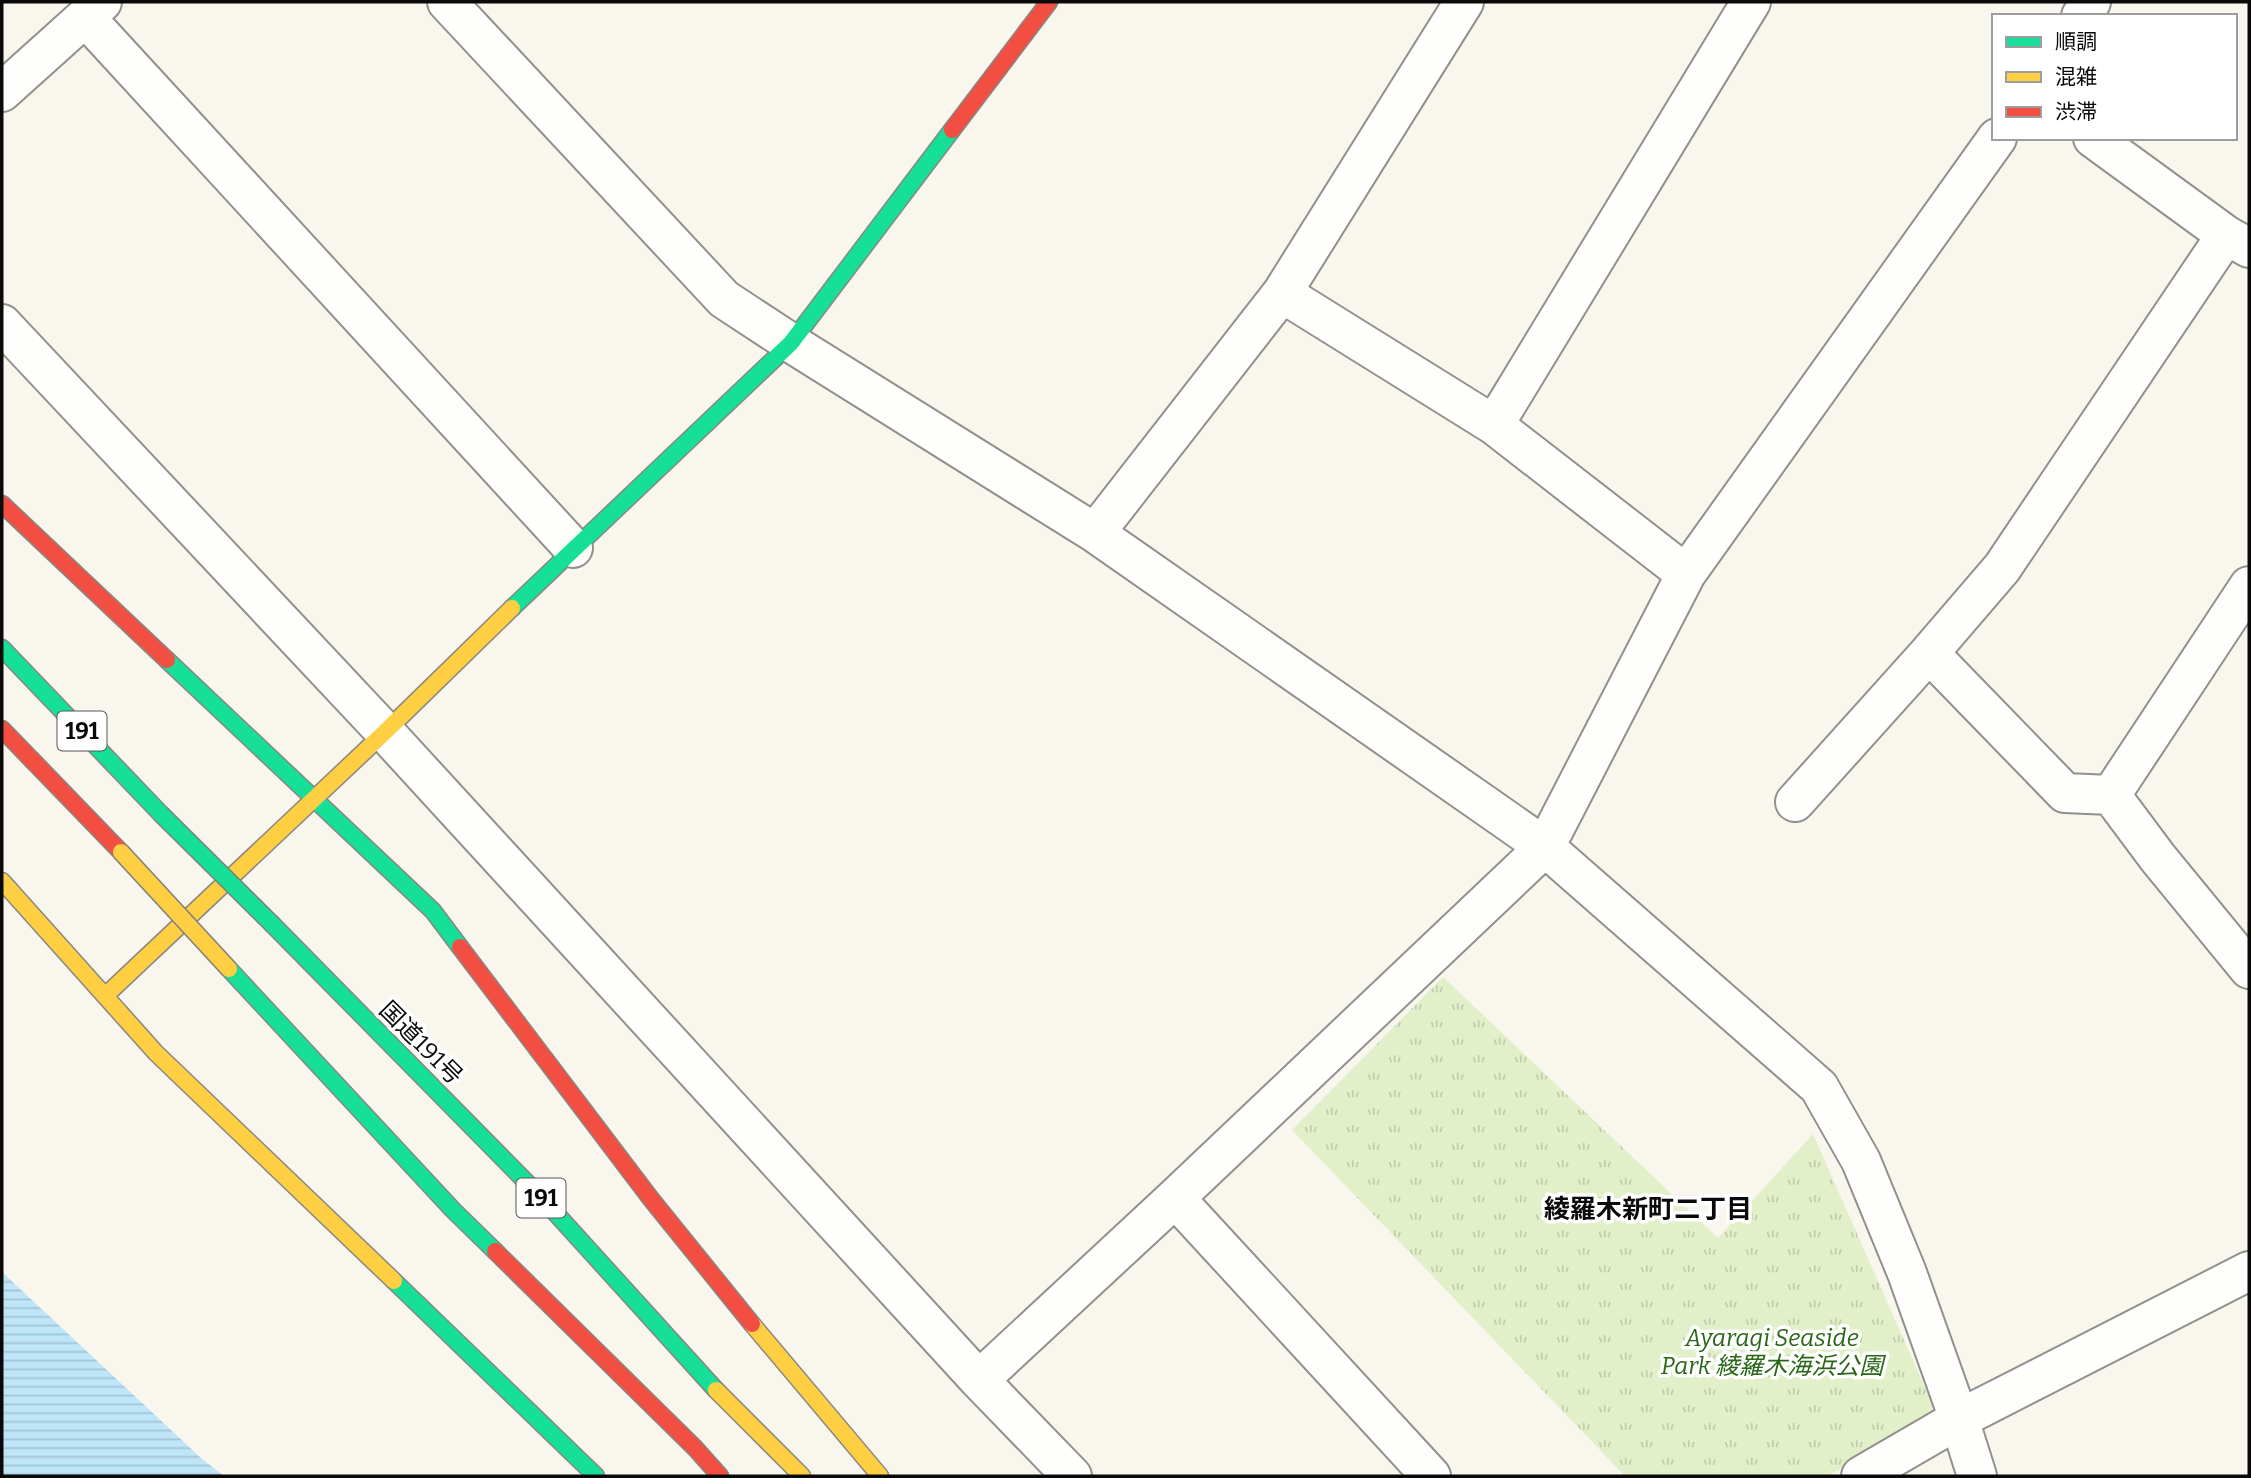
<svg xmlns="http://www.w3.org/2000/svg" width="2251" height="1478" font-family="Bitter,'Noto Sans JP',serif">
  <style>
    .grass { fill: url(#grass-tufts) }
    .water { fill: url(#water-rules) }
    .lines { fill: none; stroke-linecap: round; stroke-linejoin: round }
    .street-casing { stroke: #92908c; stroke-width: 42 }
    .fast-casing { stroke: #888783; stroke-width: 19 }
    .slow-casing { stroke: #888783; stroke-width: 19 }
    .jam-casing { stroke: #888783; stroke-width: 19 }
    .street { stroke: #fefefc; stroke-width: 38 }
    .fast { stroke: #16e098; stroke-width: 16 }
    .slow { stroke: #ffcf43; stroke-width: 16 }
    .jam { stroke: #f24e42; stroke-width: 16 }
    .fast-bridge-casing { stroke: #7f7e7a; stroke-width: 19; stroke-linecap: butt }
    .slow-bridge-casing { stroke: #7f7e7a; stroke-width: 19; stroke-linecap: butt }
    .fast-bridge { stroke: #16e098; stroke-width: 16 }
    .slow-bridge { stroke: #ffcf43; stroke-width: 16 }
    .labels { text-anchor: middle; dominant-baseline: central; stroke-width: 7; stroke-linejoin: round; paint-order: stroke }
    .shield { fill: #fff; stroke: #545454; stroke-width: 2 }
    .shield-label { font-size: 23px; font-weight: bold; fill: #0a0a0a }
    .street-label { font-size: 24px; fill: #0a0a0a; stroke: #fff }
    .park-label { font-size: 24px; font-style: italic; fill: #296616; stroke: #fff }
    .neighbourhood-label { font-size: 26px; font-weight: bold; fill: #0a0a0a; stroke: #fff }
  </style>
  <defs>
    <pattern id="grass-tufts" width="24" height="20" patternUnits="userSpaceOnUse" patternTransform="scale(1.75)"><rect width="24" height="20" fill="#e2f0ca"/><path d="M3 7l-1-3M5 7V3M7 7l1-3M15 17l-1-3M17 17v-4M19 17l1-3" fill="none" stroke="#c1ccac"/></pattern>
    <pattern id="water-rules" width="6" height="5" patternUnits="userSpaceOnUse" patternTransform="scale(1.75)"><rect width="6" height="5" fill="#bfe5f8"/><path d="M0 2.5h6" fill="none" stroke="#a3c3d3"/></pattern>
  </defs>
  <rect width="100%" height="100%" fill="#f9f6ed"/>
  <path class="grass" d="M1443,977l275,261 95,-104 125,283 -111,59h-202l-333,-346z"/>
  <path class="water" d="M2,1272l200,187 22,17h-222z"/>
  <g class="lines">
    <defs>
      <path id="street" d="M447,2l277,297 67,44 304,190 450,314 274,240 42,74 46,112 52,146 18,57
        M2081,16l10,-14
        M85,17l488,531
        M2,92l100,-90
        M2093,138l133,97 23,13
        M1282,293l212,132 192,149
        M2,324l383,408 594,648 93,96
        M1494,425l257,-423
        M1095,533l187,-240 182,-291
        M2249,586l-138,209 47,63 91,111
        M2111,795l-46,-2 -136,-140 73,-85 224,-333
        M1795,802l134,-149
        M1175,1198l256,278
        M979,1380l196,-182 370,-351 141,-273 311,-436
        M1861,1476l98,-57 290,-148"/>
      <path id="fast" d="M512,608l279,-265 161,-213
        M2,648l159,166
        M167,660l266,251 27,36
        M273,925l268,272 175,193
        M229,969l224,241 42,41
        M394,1281l202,195"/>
      <path id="slow" d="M2,881l154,172 238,228
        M105,996l280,-264 127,-124
        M752,1324l128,152
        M716,1390l86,86"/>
      <path id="jam" d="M952,130l97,-128
        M2,504l165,156
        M2,729l119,123
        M460,947l191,252 101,125
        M495,1251l200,197 25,28"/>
    </defs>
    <use href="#street" class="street-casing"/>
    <use href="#fast" class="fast-casing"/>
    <use href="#slow" class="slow-casing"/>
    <use href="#jam" class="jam-casing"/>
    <use href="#street" class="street"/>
    <use href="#fast" class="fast"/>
    <use href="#slow" class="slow"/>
    <use href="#jam" class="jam"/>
    <defs>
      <path id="fast-bridge" d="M161,814l112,111"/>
      <path id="slow-bridge" d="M121,852l108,117"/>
    </defs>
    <use href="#fast-bridge" class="fast-bridge-casing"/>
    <use href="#slow-bridge" class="slow-bridge-casing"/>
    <use href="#fast-bridge" class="fast-bridge"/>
    <use href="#slow-bridge" class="slow-bridge"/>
  </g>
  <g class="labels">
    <g class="shield">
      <rect x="57.5" y="711.5" width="49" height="39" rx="5"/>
      <rect x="516.5" y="1178.5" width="49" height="39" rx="5"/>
    </g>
    <g class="shield-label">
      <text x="82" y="731">191</text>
      <text x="541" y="1198">191</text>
    </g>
    <g class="street-label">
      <text transform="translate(421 1043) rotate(45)">国道191号</text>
    </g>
    <g class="park-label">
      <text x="1772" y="1338">Ayaragi Seaside<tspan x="1772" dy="28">Park 綾羅木海浜公園</tspan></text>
    </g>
    <g class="neighbourhood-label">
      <text x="1648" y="1209">綾羅木新町二丁目</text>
    </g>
  </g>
  <rect width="2251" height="1478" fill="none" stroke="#0a0a0a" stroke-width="7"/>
  <rect x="1992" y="14" width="245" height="126" fill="#ffffff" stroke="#9d9d9d" stroke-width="2"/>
  <rect x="2006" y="37" width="35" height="10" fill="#16e098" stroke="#9d9d9d" stroke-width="2"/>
  <text x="2055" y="49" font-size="21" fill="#0a0a0a">順調</text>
  <rect x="2006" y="72" width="35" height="10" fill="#ffcf43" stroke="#9d9d9d" stroke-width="2"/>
  <text x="2055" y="84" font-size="21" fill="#0a0a0a">混雑</text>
  <rect x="2006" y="107" width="35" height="10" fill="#f24e42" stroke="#9d9d9d" stroke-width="2"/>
  <text x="2055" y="119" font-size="21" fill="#0a0a0a">渋滞</text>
</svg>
